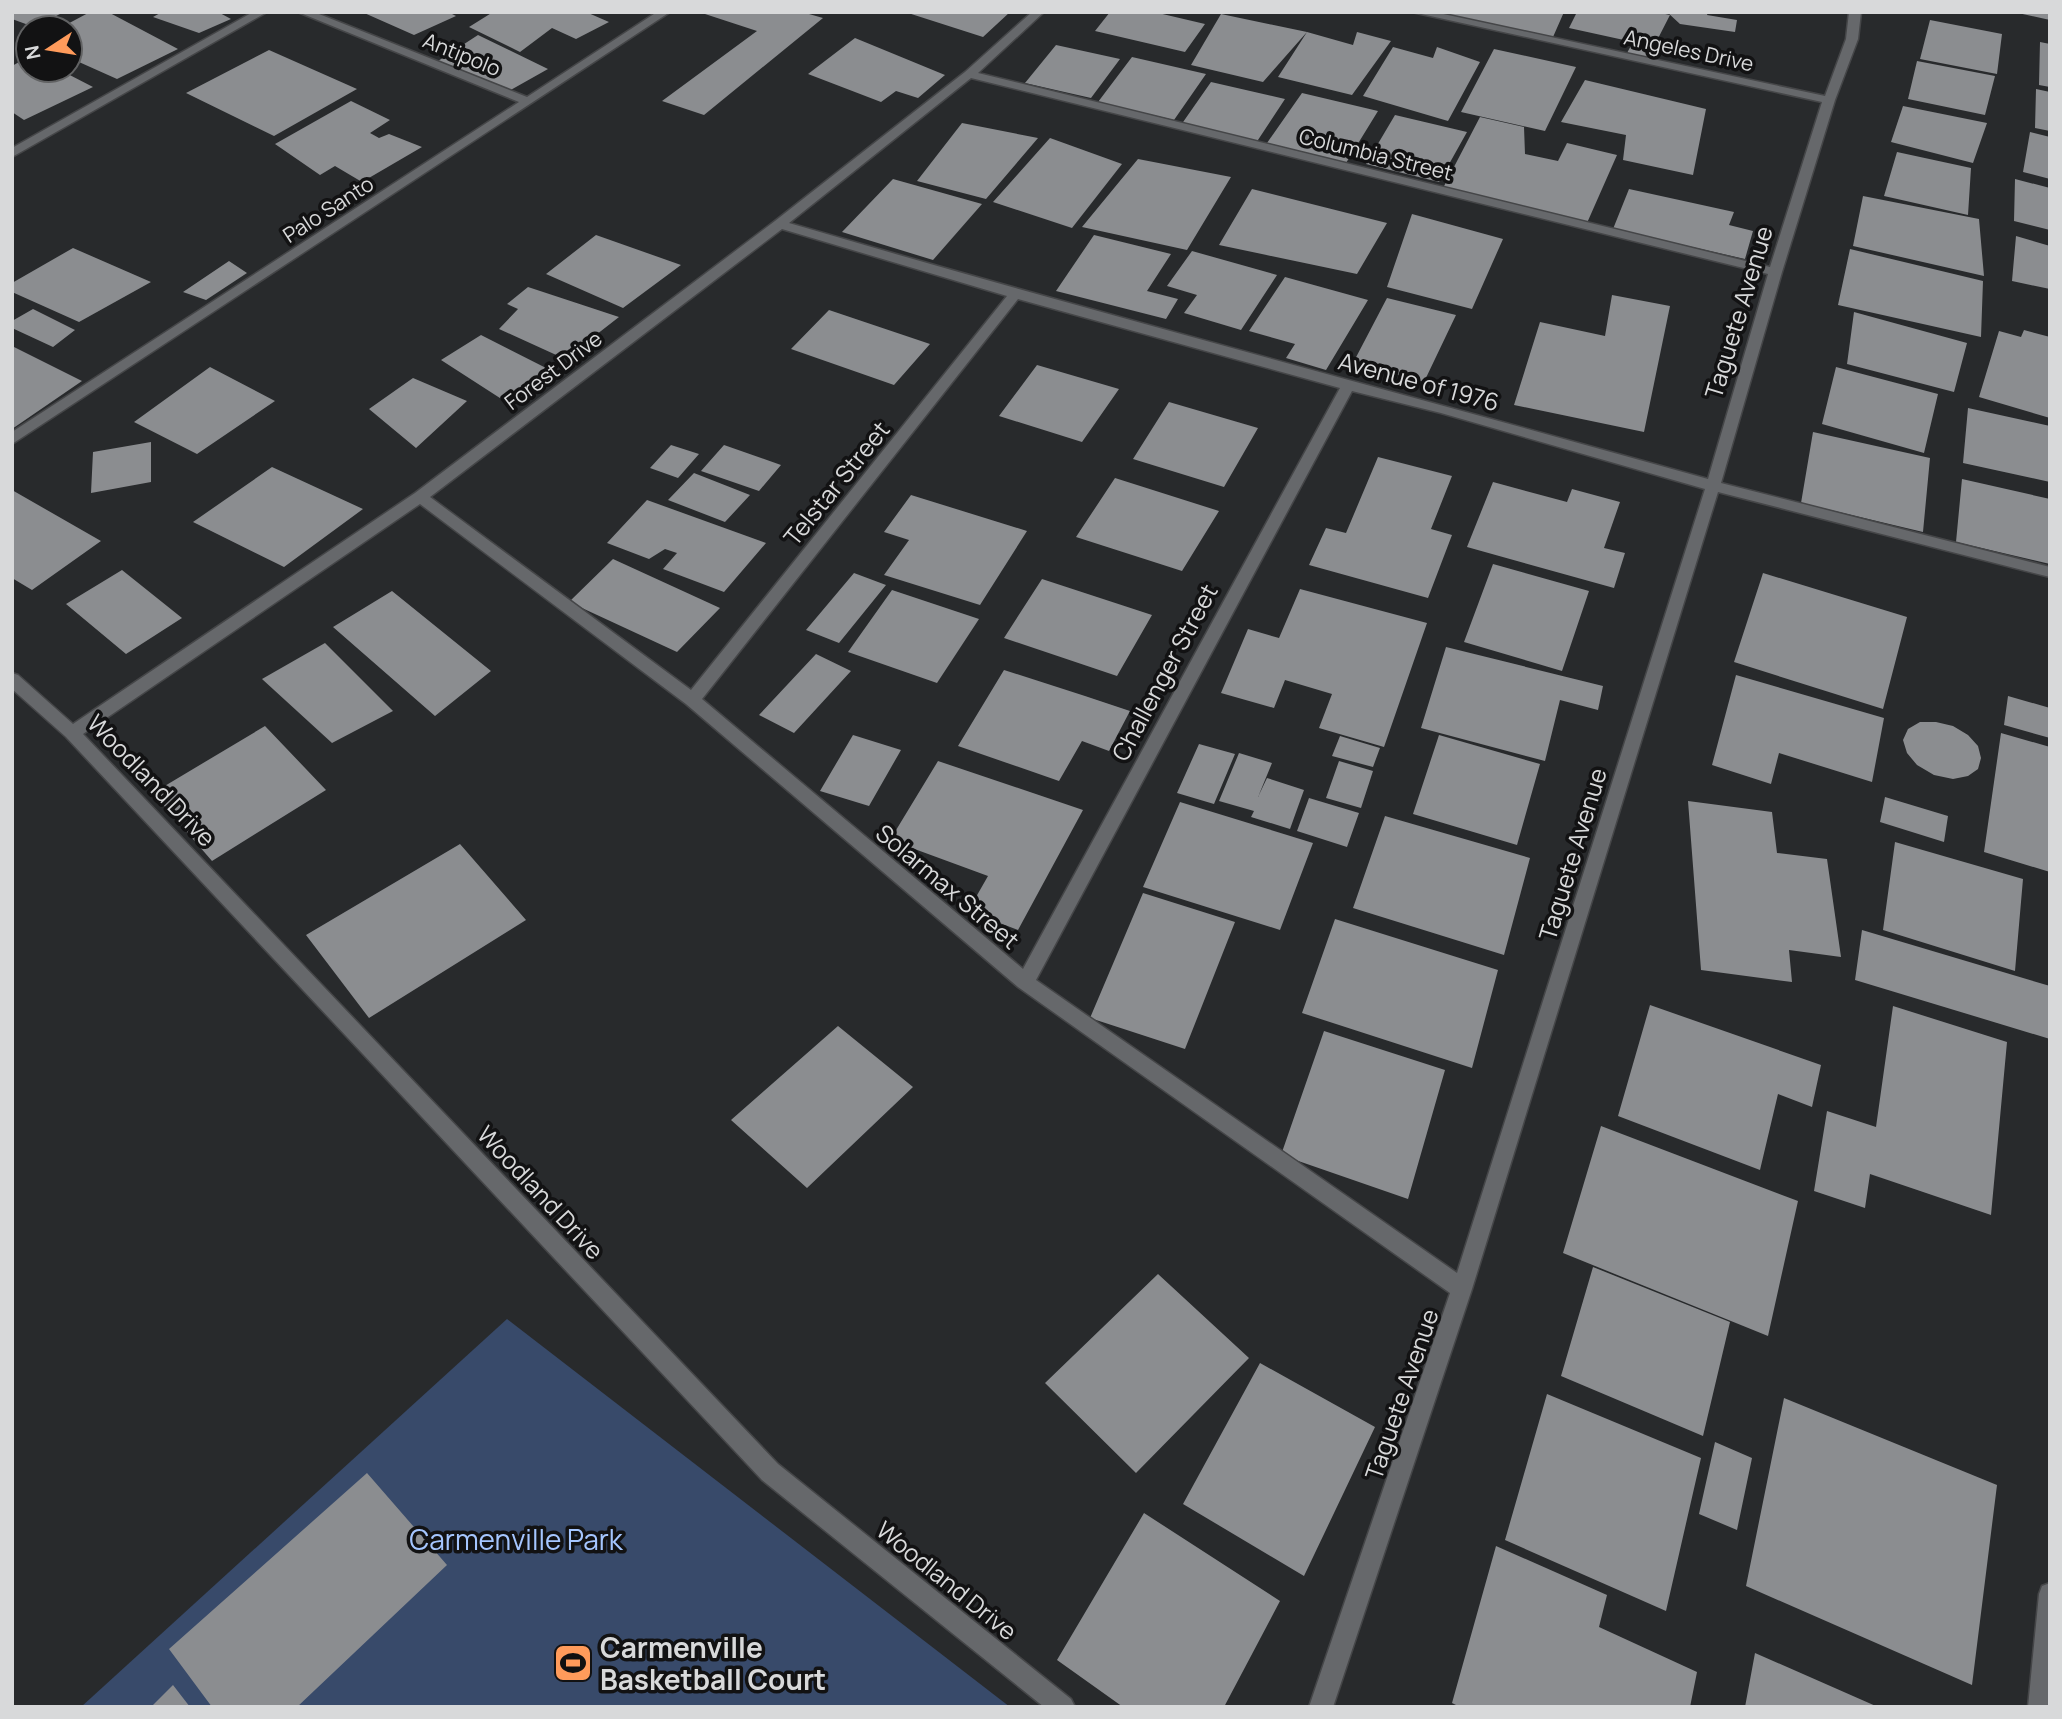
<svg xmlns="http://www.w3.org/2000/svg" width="2062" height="1719" font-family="Manrope,sans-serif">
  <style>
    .green { fill: #384a6a }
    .building { fill: #8b8d90 }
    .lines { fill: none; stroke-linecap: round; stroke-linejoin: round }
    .minor-casing { stroke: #454648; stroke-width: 3 }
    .minor { fill: #66686b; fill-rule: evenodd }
    .labels { text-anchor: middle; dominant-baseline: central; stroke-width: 7; stroke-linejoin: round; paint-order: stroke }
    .far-street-label { font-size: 21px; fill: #d8d9da; stroke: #121213 }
    .street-label { font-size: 24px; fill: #d8d9da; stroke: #121213 }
    .near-park-label { font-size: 28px; fill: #a5c6ff; stroke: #121213 }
    .near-poi-label { font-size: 28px; font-weight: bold; fill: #d8d9da; stroke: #121213; text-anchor: start }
  </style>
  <rect width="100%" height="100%" fill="#282a2c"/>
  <path class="green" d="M507,1319l503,388h-929z"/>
  <path class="building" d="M12,12h52l-30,15 -22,-8z
    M90,12h18l70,37 -61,30 -47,-21v-30h-10z
    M162,12h56l13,7 -32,14 -46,-16z
    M362,12h86l8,4 -42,19z
    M493,12h93l23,10 -33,17 -24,-11 -32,24 -51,-25z
    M708,12h94l21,6 -119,97 -42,-14 95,-70 -52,-17z
    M905,12h105l-27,25z
    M1110,12h44l51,12 -20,28 -90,-21z
    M1434,12h130l-11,25z
    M1577,12h79l14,3 -22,43 -21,-5 6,-11 -64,-14z
    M1667,12h41l-1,3 30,5 -2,12 -55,-8z
    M2018,12h32v8l-32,-7z
    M1221,14l86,18 46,13 4,-13 34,9 -39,54 -74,-18 29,-45 -44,50 -72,-17z
    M1930,20l72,14 -5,40 -77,-15z
    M478,35l70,34 -41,23 -69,-31z
    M855,38l90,37 -27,23 -22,-7 -15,11 -73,-28z
    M2040,42l10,2v43l-11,-2z
    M1056,45l64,14 -29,39 -66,-15z
    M1393,47l40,11 4,-11 43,15 -32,59 -85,-25z
    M1494,49l82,18 -31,64 -84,-19z
    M269,50l88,39 -83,47 -88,-43z
    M28,57v13h32l33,17 -69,33 -12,-8v-46z
    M1132,57l74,17 -32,46 -76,-18z
    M1917,61l78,15 -10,39 -77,-16z
    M1585,80l121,29 -13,66 -70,-15 3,-25 -65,-13z
    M1211,82l74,17 -29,44 -75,-18z
    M2036,89l14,3v39l-15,-3z
    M1302,93l76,18 -32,52 -79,-20z
    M351,101l39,19 -20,13 9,5 10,-4 33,13 -60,35 -27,-16 -15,9 -45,-31z
    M1903,106l84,17 -14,40 -82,-21z
    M1395,115l72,17 -28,50 -73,-18z
    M1480,117l44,10 1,27 33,7 9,-18 50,12 -30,68 -144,-35z
    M962,123l76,15 -52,61 -69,-18z
    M2030,132l20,5v42l-27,-7z
    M1050,138l72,26 -50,64 -79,-26z
    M1897,152l74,16 -3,47 -84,-19z
    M1138,159l93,18 -44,73 -105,-23z
    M893,179l89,25 -49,56 -91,-28z
    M2015,179l35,9v42l-36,-9z
    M1252,189l135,34 -30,51 -138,-29z
    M1629,189l105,23 -5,13 24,6 -8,28 -132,-30z
    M1863,196l116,23 5,57 -131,-30z
    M1412,214l91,25 -31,70 -85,-22z
    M596,235l85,30 -58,43 -77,-34z
    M1094,235l77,19 -24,37 31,8 -12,20 -110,-28z
    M2016,236l34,10v43l-38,-8z
    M73,248l78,34 -72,40 -67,-30v-9z
    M1850,249l133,32 -2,56 -143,-32z
    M1192,251l85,24 -36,55 -57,-17 13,-18 -30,-9z
    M229,261l18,12 -41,27 -23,-8z
    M1285,277l83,23 -42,70 -40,-12 9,-14 -46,-13z
    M528,287l91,30 -54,42 -66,-30 19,-20 -11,-5z
    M1612,295l58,11 -26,126 -130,-27 26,-83 65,14z
    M1387,298l69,17 -32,67 -71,-19z
    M33,309l42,21 -22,17 -41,-19v-7z
    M829,310l101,34 -36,41 -103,-36z
    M1854,312l113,31 -13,49 -107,-28z
    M2024,330l26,7v81l-71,-21 20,-66 22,6z
    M481,335l69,35 -47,30 -62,-40z
    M12,346l70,35 -70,48z
    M1037,365l82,24 -37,53 -83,-26z
    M210,367l65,34 -78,53 -63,-32z
    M1836,367l102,27 -14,59 -102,-29z
    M413,378l54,23 -51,47 -47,-39z
    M1169,402l89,26 -34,59 -91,-28z
    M1968,408l82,18v56l-87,-19z
    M1813,432l117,26 -7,74 -122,-29z
    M151,442v40l-60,11 2,-41z
    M671,445l28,9 -21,24 -28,-10z
    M724,445l57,20 -22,26 -58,-20z
    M1378,457l74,19 -21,53 21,6 -24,63 -119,-33 17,-37 20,5z
    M272,467l91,42 -79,58 -91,-45z
    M694,473l56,22 -25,27 -57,-22z
    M1115,478l104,33 -37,60 -106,-34z
    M1962,479l88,20v65l-94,-22z
    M1493,482l74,20 5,-13 48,13 -16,46 21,5 -11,35 -147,-41z
    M12,490l89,51 -69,49 -20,-12z
    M911,495l116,36 -47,74 -96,-30 25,-35 -25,-8z
    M647,500l119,43 -42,49 -61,-23 14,-16 -12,-4 -16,10 -42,-16z
    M613,559l107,49 -43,44 -108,-50z
    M1493,564l96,27 -27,80 -98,-29z
    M122,570l60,48 -56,36 -60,-50z
    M854,573l32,12 -47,58 -33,-13z
    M1763,573l144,44 -24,92 -149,-47z
    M1042,579l110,36 -35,61 -113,-38z
    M1300,589l127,34 -43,124 -65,-19 13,-34 -47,-14 -11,28 -53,-15 27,-64 31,9z
    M892,590l87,29 -42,64 -89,-31z
    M392,591l99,80 -56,45 -102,-89z
    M325,643l68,68 -61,32 -70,-64z
    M1446,647l157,39 -5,24 -38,-10 -15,61 -124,-33z
    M816,654l35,17 -57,62 -35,-18z
    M1004,670l81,26 45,15 -21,40 -27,-10 -23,40 -101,-35z
    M1736,675l148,43 -12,64 -93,-29 -8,31 -59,-19z
    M2008,696l42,12v30l-46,-13z
    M1920,722h16l17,4 15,9 10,11 3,12 -3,11 -10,7 -15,3 -19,-4 -17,-10 -10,-12 -4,-13 5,-11z
    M265,726l61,64 -114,71 -59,-68z
    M2001,733l49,14v125l-66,-20z
    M853,735l48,15 -32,56 -49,-15z
    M1439,735l101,29 -23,81 -104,-31z
    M1340,736l40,12 -7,19 -41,-11z
    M1199,744l36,10 -21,50 -37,-11z
    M1239,753l33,10 -14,34 9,-19 37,12 -14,39 -39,-12 3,-6 -35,-10z
    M938,761l145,49 -65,120 -50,-19 20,-35 -98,-36z
    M1339,761l34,10 -12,37 -35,-10z
    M1885,797l63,19 -4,26 -64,-20z
    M1309,798l50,15 -12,34 -50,-16z
    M1688,801l84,11 5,41 50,6 14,98 -52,-7 3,32 -91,-12z
    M1180,802l133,41 -33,87 -137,-43z
    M1385,816l145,42 -26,97 -151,-47z
    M1895,842l128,37 -8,92 -132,-41z
    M460,844l66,76 -157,98 -63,-83z
    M1143,893l92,29 -50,127 -95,-31z
    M1335,919l163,51 -26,98 -170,-55z
    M1862,930l188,56v53l-195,-59z
    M1650,1005l171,60 -9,42 -34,-13 -18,76 -142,-54z
    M1893,1006l114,36 -16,173 -121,-41 -5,34 -51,-17 13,-80 49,16z
    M838,1026l75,61 -106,101 -76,-68z
    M1324,1031l121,39 -37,129 -127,-44z
    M1601,1126l197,75 -30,135 -205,-83z
    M1593,1267l137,55 -27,114 -142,-60z
    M1158,1274l91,84 -113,115 -91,-90z
    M1260,1363l115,64 -71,149 -121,-72z
    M1547,1394l154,64 -35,153 -161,-71z
    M1784,1398l213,87 -25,200 -226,-99z
    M1715,1442l37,16 -15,72 -38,-16z
    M367,1473l80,92 -150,142h-85l-43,-58z
    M1144,1513l136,88 -56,106h-101l-66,-47z
    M1496,1546l111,49 -8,32 98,45 -7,35h-230l-8,-4z
    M1755,1653l123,54h-133z
    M173,1685l17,22h-39z"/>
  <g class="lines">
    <defs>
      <path id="minor" d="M253,12h14l-255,145v-9z
        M298,12h16l213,85 130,-85h13l-658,432v-12l507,-330z
        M1032,12h12l-66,61 792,194 52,-165 -410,-90h22l391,84 21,-57 3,-27h12l-3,27 -23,61 -53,172 -61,211 329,84v10l-332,-85 -246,797 -139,418h-24l141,-414 -432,-306 -332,-283 -266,-200 -337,230 695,730 293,235 4,8h-31l-282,-227 -696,-743 -54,-48v-16l6,2 55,49 342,-231 360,-272 190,-149zM971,78l797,196 -60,205c-306,-86 -614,-166 -919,-256zM782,229l225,67 -316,394 -261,-193zM1018,299l322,89 -317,581 -321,-270zM1352,391l89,22 264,76 -248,784 -421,-293z
        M2050,1583v124h-22l11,-113 3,-8z"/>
    </defs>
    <use href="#minor" class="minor-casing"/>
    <use href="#minor" class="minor"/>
  </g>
  <defs>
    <symbol id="stadium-square" viewBox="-11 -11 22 22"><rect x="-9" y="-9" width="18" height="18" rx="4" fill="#ff9b5b" stroke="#121213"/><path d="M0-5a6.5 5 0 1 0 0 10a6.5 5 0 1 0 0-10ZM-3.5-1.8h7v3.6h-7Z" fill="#111"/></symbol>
  </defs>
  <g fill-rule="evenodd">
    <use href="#stadium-square" x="551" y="1641" width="44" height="44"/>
  </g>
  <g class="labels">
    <g class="far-street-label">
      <text transform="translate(1689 50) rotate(12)">Angeles Drive</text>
      <text transform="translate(462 54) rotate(22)">Antipolo</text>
      <text transform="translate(1376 154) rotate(14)">Columbia Street</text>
      <text transform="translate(328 209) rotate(-33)">Palo Santo</text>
      <text transform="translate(553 370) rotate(-37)">Forest Drive</text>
    </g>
    <g class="street-label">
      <text transform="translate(1738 312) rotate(-73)">Taguete Avenue</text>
      <text transform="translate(1419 381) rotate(15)">Avenue of 1976</text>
      <text transform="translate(836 483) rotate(-51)">Telstar Street</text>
      <text transform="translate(1164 672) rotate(-62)">Challenger Street</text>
      <text transform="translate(152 780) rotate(46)">Woodland Drive</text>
      <text transform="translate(1572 854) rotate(-73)">Taguete Avenue</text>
      <text transform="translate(948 886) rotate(40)">Solarmax Street</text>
      <text transform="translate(541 1192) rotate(47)">Woodland Drive</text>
      <text transform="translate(1401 1394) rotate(-71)">Taguete Avenue</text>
      <text transform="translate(947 1580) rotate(39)">Woodland Drive</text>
    </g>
    <g class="near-park-label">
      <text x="516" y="1539">Carmenville Park</text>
    </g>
    <g class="near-poi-label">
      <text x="600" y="1647">Carmenville<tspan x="600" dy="32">Basketball Court</tspan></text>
    </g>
  </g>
  <rect width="2062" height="1719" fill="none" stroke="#d8d9da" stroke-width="28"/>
  <g transform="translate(49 49) rotate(258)"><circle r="33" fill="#121213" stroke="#616263" stroke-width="2"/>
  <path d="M0-5L12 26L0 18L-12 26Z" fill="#ff9b5b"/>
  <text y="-10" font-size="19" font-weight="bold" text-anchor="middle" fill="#d8d9da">N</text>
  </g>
</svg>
